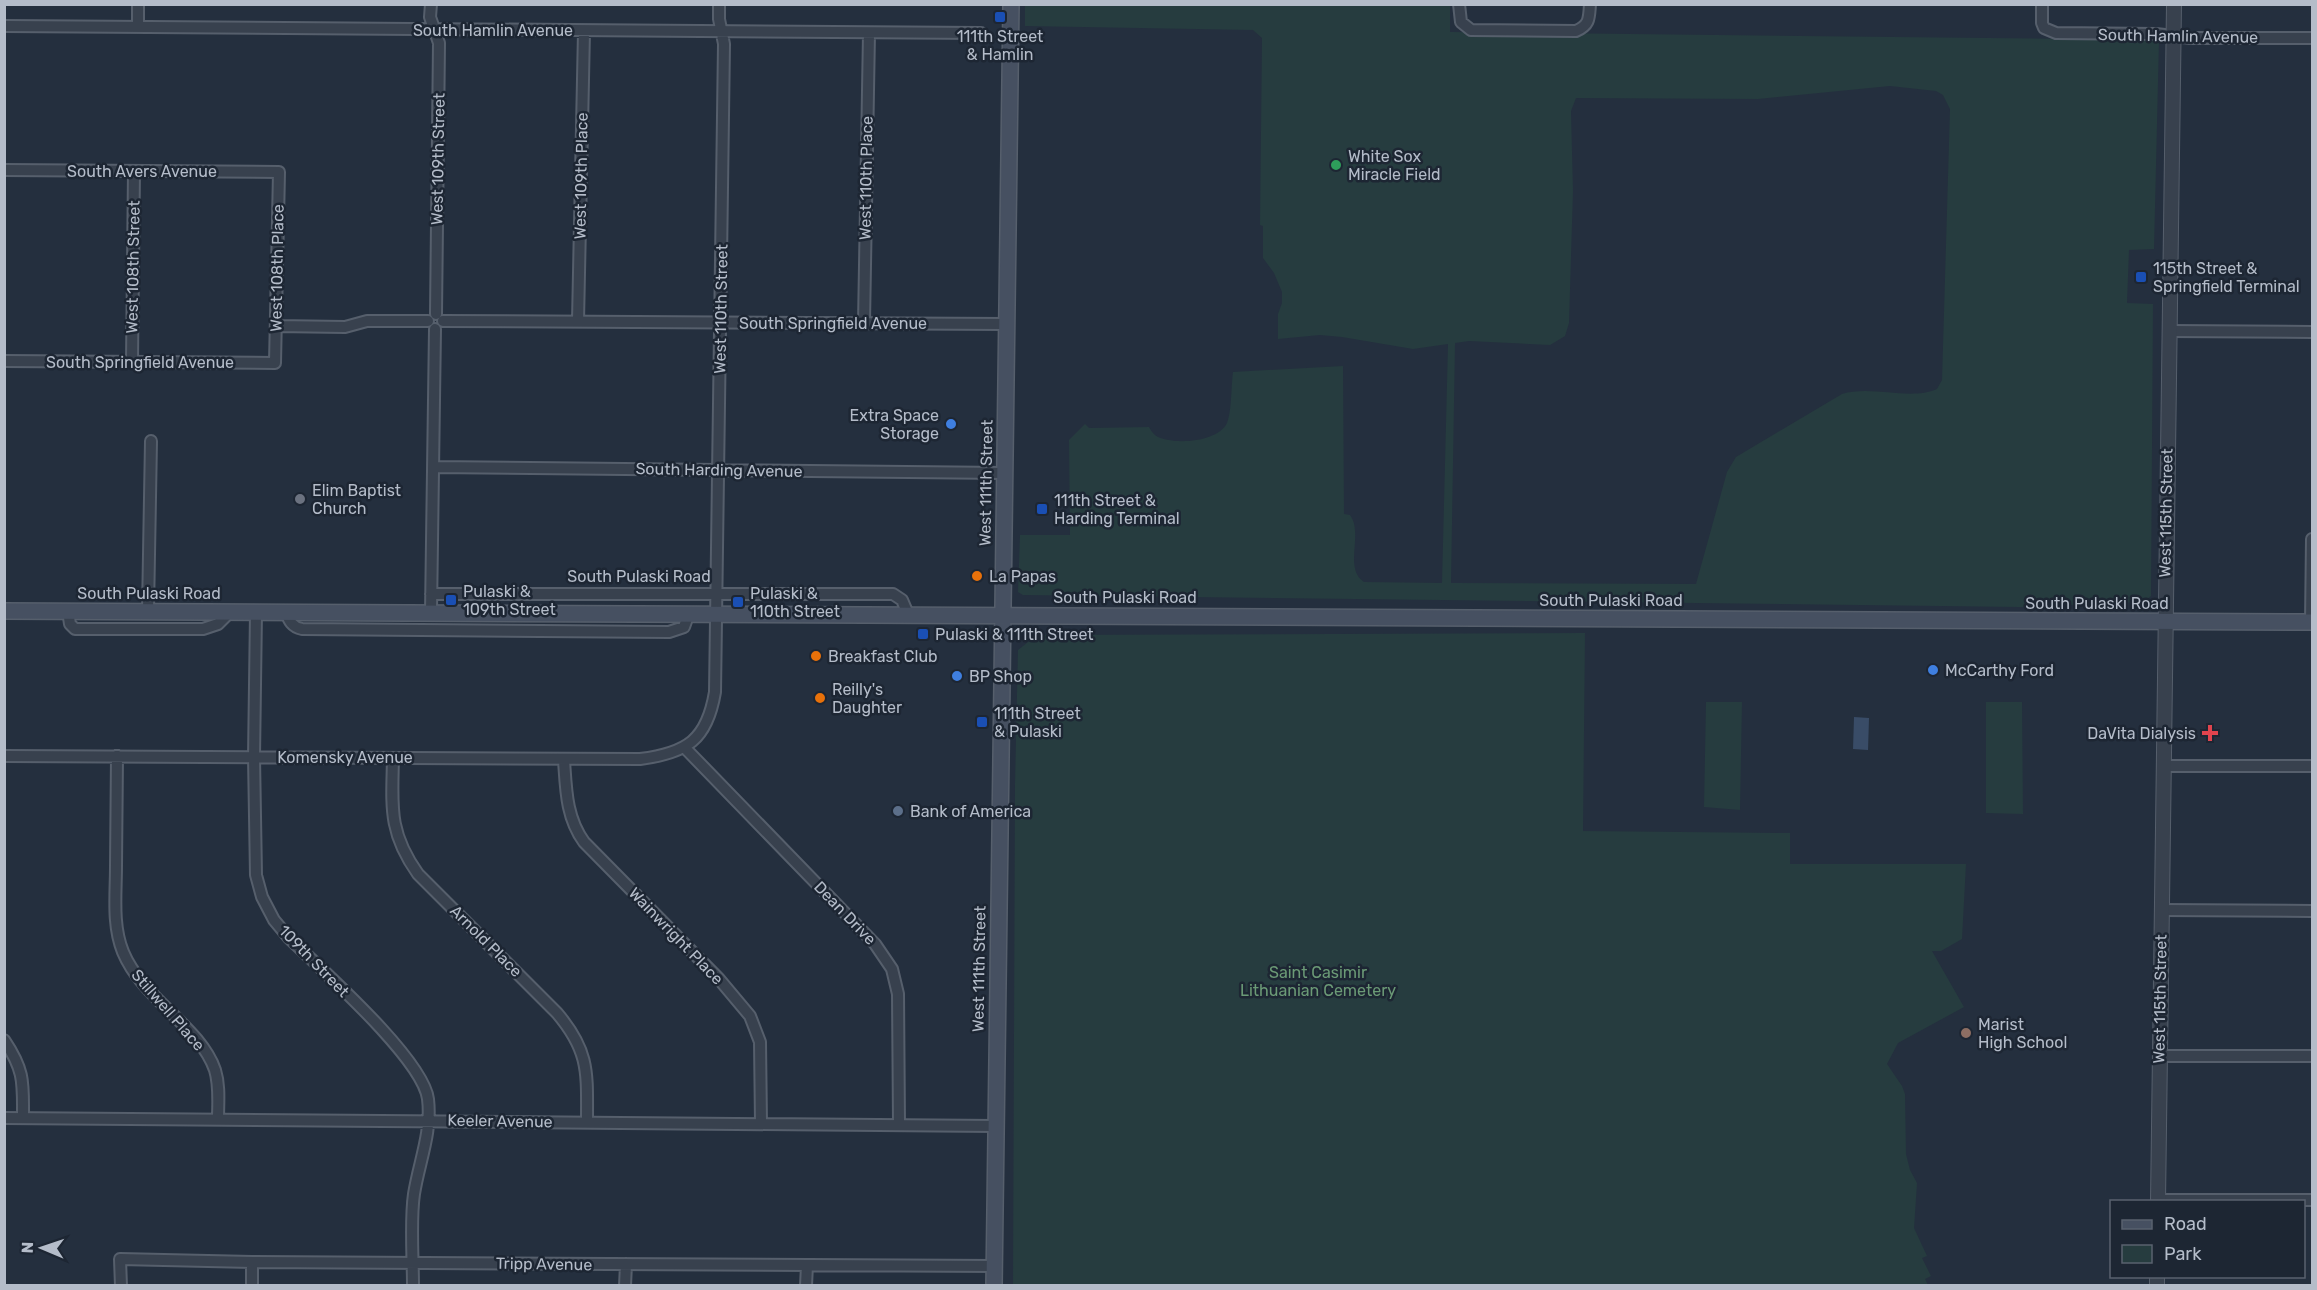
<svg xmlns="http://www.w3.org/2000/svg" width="2317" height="1290" font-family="Rubik,sans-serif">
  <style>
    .green { fill: #263c3f; fill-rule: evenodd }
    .water { fill: #394c67 }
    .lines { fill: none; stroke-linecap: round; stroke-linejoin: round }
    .minor-casing { stroke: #565f6c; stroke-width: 14 }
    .tertiary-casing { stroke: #565f6c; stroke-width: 16 }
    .secondary-casing { stroke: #565f6c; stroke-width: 18 }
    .minor { stroke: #38414e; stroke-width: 10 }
    .tertiary { stroke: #38414e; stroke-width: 14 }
    .secondary { stroke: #465061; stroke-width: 15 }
    .transit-dot { fill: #1a4fb4; stroke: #1d2633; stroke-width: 2 }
    .leisure-dot { fill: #2e9e5b; stroke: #1d2633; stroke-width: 2 }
    .shop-dot { fill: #3f7fe0; stroke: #1d2633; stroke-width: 2 }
    .worship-dot { fill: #6b7280; stroke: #1d2633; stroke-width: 2 }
    .food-dot { fill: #e8710a; stroke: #1d2633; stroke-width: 2 }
    .health-dot { fill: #e0444e; stroke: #1d2633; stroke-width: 2 }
    .service-dot { fill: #5c6f8a; stroke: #1d2633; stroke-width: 2 }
    .education-dot { fill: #8d6e63; stroke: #1d2633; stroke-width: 2 }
    .labels { text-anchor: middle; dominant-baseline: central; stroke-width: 5; stroke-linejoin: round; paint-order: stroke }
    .street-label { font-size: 16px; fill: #b4bcc9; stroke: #1d2633 }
    .poi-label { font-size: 16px; fill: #b4bcc9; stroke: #1d2633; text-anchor: start }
    .park-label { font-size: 16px; fill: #6b9a76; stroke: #1d2633 }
  </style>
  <rect width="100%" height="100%" fill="#242f3e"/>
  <path class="green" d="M1025,5h425v27l709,8 -5,209 -25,1 -2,53 26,1 -2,292 -7,6 -124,5 -997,-12 -5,-3 2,-57h50l-1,-95 16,-16 4,4 60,-1c2,4 5,8 9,10 18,8 60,5 69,-14 5,-12 4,-37 6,-51l110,-6 1,148 6,1c14,19 -7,53 14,67l78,1 6,-239 -35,5 -71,-12 -22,-2 -42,4v-25l4,-11v-11l-8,-19 -11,-15v-32l-3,-1 2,-187 -9,-8 -228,-4zM1890,86l46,5 7,4 7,14 -8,271 -5,9c-27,12 -65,-4 -95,5l-106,63 -9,15 -31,112 -245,-1 4,-240 14,-2 81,4 15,-9 4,-13 4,-132 -2,-80 5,-13 182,1z
    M1585,633l-2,198 207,2v31h176l-4,75 -21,12h-9l32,56 -66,36 -11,21 15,22 3,8 1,60 4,16 7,13 -3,45 13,28 -5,2 9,18 -6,3 3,6h-915l2,-501 3,-134 19,-15z
    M1706,702h36l-2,108 -36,-3z
    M1986,702h36l1,112 -37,-1z"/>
  <path class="water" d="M1854,717l15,1 -1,32 -15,-1z"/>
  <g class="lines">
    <defs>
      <path id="minor" d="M431,4l-1,13 9,26 -3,271
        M1459,4l2,18 10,8 105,1c14,-6 13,-13 14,-27
        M2042,4v19l2,5 12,5 100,1 35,4h121
        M4,26l977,7
        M138,27v-23
        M4,170l275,2 -4,191 -271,-2
        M443,321l563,3
        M578,321l6,-290
        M864,323l5,-290
        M276,326l69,1 22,-6h61
        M2169,331l143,1
        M132,362l2,-191
        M433,467l571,6
        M431,594h462l9,6 6,14
        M68,611l2,13 5,5h128l15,-5 12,-12
        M148,611l3,-170
        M256,612l-2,145 2,118 6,22 12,23 15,18c32,31 134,121 139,161 4,34 -9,63 -14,95 -4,27 -1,63 -1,92
        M286,612c3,9 6,15 16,17l367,3 15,-5 5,-14
        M431,612l4,-283
        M2311,622l1,-83
        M685,748l190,196 17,25 6,25 1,130
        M4,756l636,3c47,-6 67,-19 75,-67l9,-648 -5,-25v-15
        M117,756c0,37 -1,74 -1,110 0,28 -4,59 7,86 20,48 77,74 92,118 5,16 3,33 3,50
        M393,758c-1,48 -5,74 25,116l139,139c33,39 30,60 30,109
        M564,760c2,29 2,57 20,82l135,137 31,37 10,26 1,81
        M2163,766h149
        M2161,910l151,1
        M4,1040c21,31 19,43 19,78
        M2160,1056h152
        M4,1118l991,8
        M2158,1200h154
        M252,1262v24
        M121,1286l-1,-27 132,3 743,4
        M625,1286l1,-22
        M806,1286l1,-21"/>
      <path id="tertiary" d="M2158,1202l16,-1198
        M2157,1286v-10"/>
      <path id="secondary" d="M4,611l2308,11
        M994,1286l17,-1282"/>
    </defs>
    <use href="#minor" class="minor-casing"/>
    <use href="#tertiary" class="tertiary-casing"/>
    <use href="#secondary" class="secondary-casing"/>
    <use href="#minor" class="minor"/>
    <use href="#tertiary" class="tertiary"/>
    <use href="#secondary" class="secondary"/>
  </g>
  <g class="transit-dot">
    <rect x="994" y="11" width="12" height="12" rx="3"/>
    <rect x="2135" y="271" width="12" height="12" rx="3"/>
    <rect x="1036" y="503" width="12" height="12" rx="3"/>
    <rect x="445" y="594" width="12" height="12" rx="3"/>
    <rect x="732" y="596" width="12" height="12" rx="3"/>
    <rect x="917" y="628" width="12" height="12" rx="3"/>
    <rect x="976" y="716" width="12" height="12" rx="3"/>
  </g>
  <circle class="leisure-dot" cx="1336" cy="165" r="6"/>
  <g class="shop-dot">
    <circle cx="951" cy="424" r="6"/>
    <circle cx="1933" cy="670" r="6"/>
    <circle cx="957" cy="676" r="6"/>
  </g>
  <circle class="worship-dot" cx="300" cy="499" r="6"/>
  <g class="food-dot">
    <circle cx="977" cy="576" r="6"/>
    <circle cx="816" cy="656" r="6"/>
    <circle cx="820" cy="698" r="6"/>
  </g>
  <path class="health-dot" d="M2207 724h6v6h6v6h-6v6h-6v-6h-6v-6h6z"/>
  <circle class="service-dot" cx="898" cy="811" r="6"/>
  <circle class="education-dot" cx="1966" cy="1033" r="6"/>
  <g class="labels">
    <g class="street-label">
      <text x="493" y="30">South Hamlin Avenue</text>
      <text transform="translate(2178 36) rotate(1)">South Hamlin Avenue</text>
      <text transform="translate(438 159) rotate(-89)">West 109th Street</text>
      <text x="142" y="171">South Avers Avenue</text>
      <text transform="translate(581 176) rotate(-89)">West 109th Place</text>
      <text transform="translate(866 178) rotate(-89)">West 110th Place</text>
      <text transform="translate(133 267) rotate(-89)">West 108th Street</text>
      <text transform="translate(277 268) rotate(-89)">West 108th Place</text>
      <text transform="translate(721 309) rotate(-89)">West 110th Street</text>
      <text x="833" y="323">South Springfield Avenue</text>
      <text x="140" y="362">South Springfield Avenue</text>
      <text transform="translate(719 470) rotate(1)">South Harding Avenue</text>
      <text transform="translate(986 483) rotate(-89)">West 111th Street</text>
      <text transform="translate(2166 513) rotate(-89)">West 115th Street</text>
      <text x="639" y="576">South Pulaski Road</text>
      <text x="149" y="593">South Pulaski Road</text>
      <text x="1125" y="597">South Pulaski Road</text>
      <text x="1611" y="600">South Pulaski Road</text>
      <text x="2097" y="603">South Pulaski Road</text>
      <text x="345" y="757">Komensky Avenue</text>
      <text transform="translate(845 913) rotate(46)">Dean Drive</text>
      <text transform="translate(676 936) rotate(46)">Wainwright Place</text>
      <text transform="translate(486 941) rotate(45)">Arnold Place</text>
      <text transform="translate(314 961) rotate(46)">109th Street</text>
      <text transform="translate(979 969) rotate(-89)">West 111th Street</text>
      <text transform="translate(2160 999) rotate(-89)">West 115th Street</text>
      <text transform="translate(168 1010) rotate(49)">Stillwell Place</text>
      <text transform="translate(500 1121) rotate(1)">Keeler Avenue</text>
      <text transform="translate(544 1264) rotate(1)">Tripp Avenue</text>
    </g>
    <g class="poi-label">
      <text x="1000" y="36" text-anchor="middle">111th Street<tspan x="1000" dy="18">&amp; Hamlin</tspan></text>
      <text x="1348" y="156">White Sox<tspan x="1348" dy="18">Miracle Field</tspan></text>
      <text x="2153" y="268">115th Street &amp;<tspan x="2153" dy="18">Springfield Terminal</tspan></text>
      <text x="939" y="415" text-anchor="end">Extra Space<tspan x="939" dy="18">Storage</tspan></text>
      <text x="312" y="490">Elim Baptist<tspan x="312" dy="18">Church</tspan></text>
      <text x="1054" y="500">111th Street &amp;<tspan x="1054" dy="18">Harding Terminal</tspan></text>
      <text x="989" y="576">La Papas</text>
      <text x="463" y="591">Pulaski &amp;<tspan x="463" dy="18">109th Street</tspan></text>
      <text x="750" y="593">Pulaski &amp;<tspan x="750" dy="18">110th Street</tspan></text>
      <text x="935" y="634">Pulaski &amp; 111th Street</text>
      <text x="828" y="656">Breakfast Club</text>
      <text x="1945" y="670">McCarthy Ford</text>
      <text x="969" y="676">BP Shop</text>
      <text x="832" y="689">Reilly's<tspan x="832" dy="18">Daughter</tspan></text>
      <text x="994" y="713">111th Street<tspan x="994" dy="18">&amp; Pulaski</tspan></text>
      <text x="2196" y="733" text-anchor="end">DaVita Dialysis</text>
      <text x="910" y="811">Bank of America</text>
      <text x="1978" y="1024">Marist<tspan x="1978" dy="18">High School</tspan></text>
    </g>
    <g class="park-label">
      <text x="1318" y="972">Saint Casimir<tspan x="1318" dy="18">Lithuanian Cemetery</tspan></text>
    </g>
  </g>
  <rect width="2317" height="1290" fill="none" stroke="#b4bcc9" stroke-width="12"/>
  <rect x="2110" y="1200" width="195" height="78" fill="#1d2633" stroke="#59626f" stroke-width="1.5"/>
  <rect x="2122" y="1220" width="30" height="9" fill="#465061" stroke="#59626f" stroke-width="1.5"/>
  <text x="2164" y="1230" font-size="18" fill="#b4bcc9">Road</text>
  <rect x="2122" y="1245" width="30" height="18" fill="#263c3f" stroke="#59626f" stroke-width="1.5"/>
  <text x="2164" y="1260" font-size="18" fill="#b4bcc9">Park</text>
  <g transform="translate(42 1248) rotate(272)" stroke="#1d2633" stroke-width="4.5" paint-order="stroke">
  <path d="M0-4.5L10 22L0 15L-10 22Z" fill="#b4bcc9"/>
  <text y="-9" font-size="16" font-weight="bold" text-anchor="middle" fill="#b4bcc9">N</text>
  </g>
</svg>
